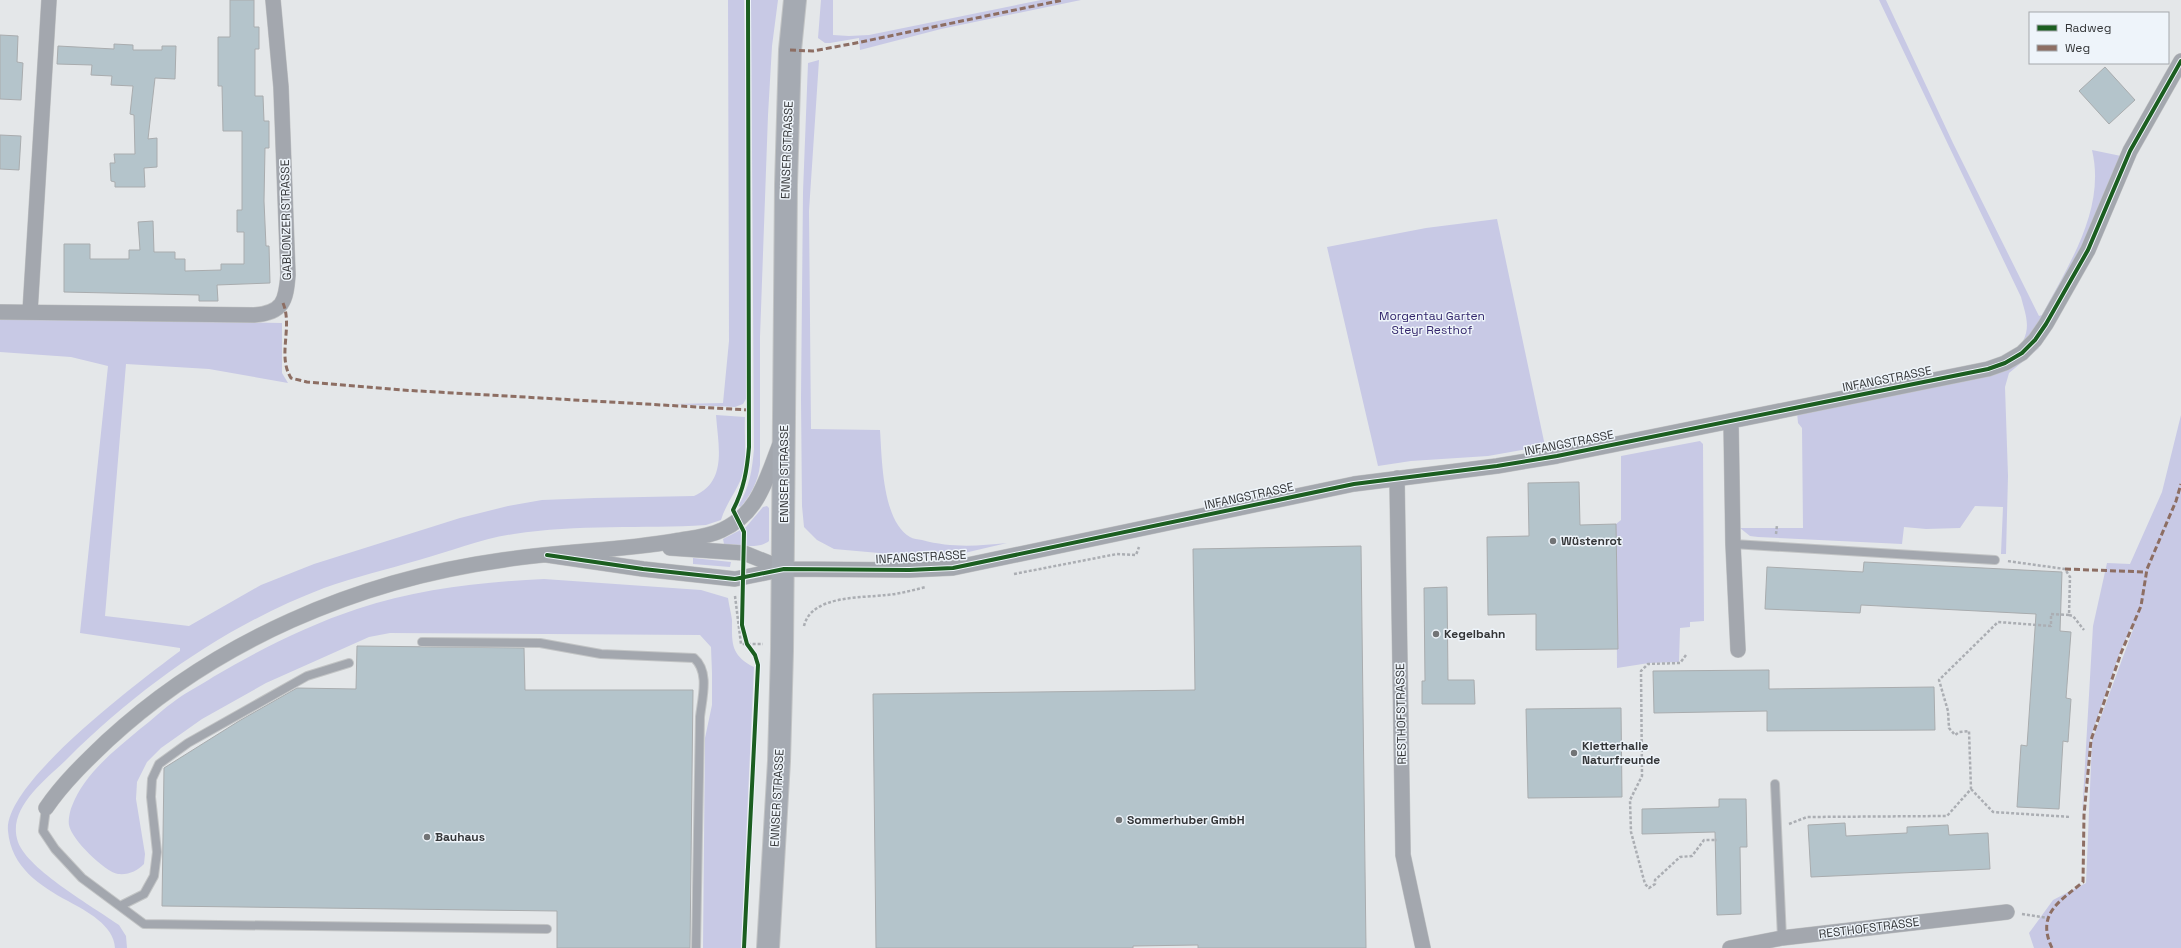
<svg xmlns="http://www.w3.org/2000/svg" width="2181" height="948" font-family="'Space Grotesk',sans-serif">
  <style>
    .green { fill: #c8c9e5 }
    .building { fill: #b4c4cb; stroke: #a9acae }
    .lines { fill: none; stroke-linecap: round; stroke-linejoin: round }
    .lane-casing { stroke: #c2c4c5; stroke-width: 10 }
    .street-casing { stroke: #c2c4c5; stroke-width: 16 }
    .primary-casing { stroke: #c2c4c5; stroke-width: 24 }
    .path { stroke: #abaeb3; stroke-width: 2.5; stroke-dasharray: 3 2; stroke-linecap: butt }
    .lane { stroke: #a3a7ae; stroke-width: 8 }
    .street { stroke: #a3a7ae; stroke-width: 15 }
    .primary { stroke: #a5aab2; stroke-width: 22 }
    .quiet { stroke: #8d6e63; stroke-width: 3; stroke-dasharray: 6 3; stroke-linecap: butt }
    .cycleway-casing { stroke: #eef4fa; stroke-width: 6 }
    .cycleway { stroke: #1b5e20; stroke-width: 4 }
    .poi-dot { fill: #727476; stroke: #eef4fa; stroke-width: 1.5 }
    .labels { text-anchor: middle; dominant-baseline: central; stroke-width: 3; stroke-linejoin: round; paint-order: stroke }
    .street-label { font-size: 12px; fill: #343638; stroke: #eef4fa }
    .park-label { font-size: 12px; fill: #33266c; stroke: #eef4fa }
    .poi-label { font-size: 12px; font-weight: bold; fill: #343638; stroke: #eef4fa; text-anchor: start }
  </style>
  <rect width="100%" height="100%" fill="#e4e7e9"/>
  <path class="green" d="M728,0h16l3,205 -1,194 -3,5 -8,3 -62,-3 50,-1 6,-62z
    M751,0h27l-6,46 -4,69 -8,222v128c-2,17 -9,29 -19,42l-3,-1c12,-19 14,-36 16,-57z
    M821,0h12v35l16,1 20,-1 172,-35h40l-140,29 -81,21 -1,-12 -29,5h-5l-7,-5z
    M1879,0h7l67,143 86,173 3,-1c27,-51 64,-106 50,-165l29,6 -37,88 -48,87 -13,10c8,-15 2,-28 -2,-44z
    M819,60l-10,151 2,218 69,1c2,28 2,91 30,107 3,2 8,2 12,3 29,8 56,6 85,3l-47,11 -36,3 -90,-8 -17,-9 -13,-13 -2,-21 -1,-107 2,-207 5,-129z
    M1497,219l48,227 -57,10 -77,5 -33,5 -51,-219 99,-19z
    M0,318l282,5v50l6,10 -79,-14 -83,-5 -21,252 84,10 72,-41 53,-21 146,-46 48,-12 34,-6 52,-2 100,-2c34,-15 24,-51 22,-81l29,2c-1,16 2,40 -2,56 -5,17 -17,30 -22,47l-15,5c-63,4 -129,-1 -192,9 -30,4 -65,18 -95,26 -31,9 -64,17 -95,28 -97,37 -182,97 -256,170 -21,21 -62,50 -50,84 10,28 76,65 101,83l7,11 1,12h-12c-1,-23 -29,-37 -47,-47 -28,-15 -57,-34 -60,-70 -5,-48 133,-151 172,-180v-3l-100,-15 28,-267 -37,-9 -71,-5z
    M2036,346l3,2 -30,25 -4,14 3,89 -2,78h-5l2,-47 -28,-1 -15,22 -34,1 -22,-2 -2,17 -144,-7 -8,-1 -10,-8h63l-1,-100 -4,-5 -1,-11 178,-35z
    M2181,415v533h-147l-5,-15 24,-33 33,-17 6,-142 42,-114h-3l-11,25 -30,87 -8,77 11,-190 14,-63 23,1 32,-72z
    M1700,441l3,3 1,177 -14,1v5l-10,1 -1,34 -30,1 -32,5 -1,-144 5,-4v-64z
    M767,506l2,2v33c-11,9 -32,3 -45,3l-1,-5 23,-12 17,-20z
    M693,558l38,4 -1,5 -37,-3z
    M544,579l157,11 27,8c1,7 3,15 4,22 0,22 -2,35 22,47l-13,281h-38l2,-210 7,-33v-32l-1,-26 -11,-12 -310,-2 -21,4 -103,46 -64,36 -41,29 -14,14 -10,20 -1,17 9,55 -1,10c-7,7 -15,11 -26,10 -13,-2 -47,-35 -49,-49 -1,-4 1,-15 3,-19 12,-32 43,-56 68,-77 12,-9 23,-20 36,-29 12,-9 25,-15 37,-23 46,-27 93,-51 144,-68 60,-20 124,-27 187,-30z"/>
  <path class="building" d="M230,0h24v27h5v22h-4v47h8l1,25h5v27h-4l-1,53 2,45h3l1,37 -53,2 1,16h-19v-6l-135,-3v-48h26v15h39v-9h11l-2,-28 15,-1 1,31h21v7h10v12l36,-1v-6h23v-32h-7v-22h5v-79h-19l-1,-45h-4v-49h12z
    M0,35l18,1 -1,26 6,1 -2,37 -21,-1z
    M114,44l19,1v5h29v-4h14l-1,33 -20,-1 -7,61 9,-1v29l-13,1 1,19h-30v-5l-4,-1 -1,-18h5l-1,-9h21l-1,-39 -4,-1 3,-28 -22,-1 1,-9 -21,-1 1,-10 -35,-1 1,-18 56,3z
    M2105,67l30,33 -26,24 -30,-33z
    M0,135l21,1 -2,34 -19,-1z
    M1579,482l1,43 36,-1 2,125 -82,1v-36l-48,1 -1,-78 42,-1 -1,-53z
    M1361,546l5,402h-168v-3l-65,1v2h-257l-3,-254 322,-4 -2,-141z
    M1864,562l198,10 -2,59 11,1 -5,66 5,1 -3,43 -5,-1 -4,68 -42,-2 4,-62 6,1 9,-132 -175,-9 -1,8 -95,-4 2,-42 96,5z
    M1447,587l1,93h26l1,24h-53v-23h3l-1,-93z
    M357,646l167,2 1,42h168l-3,258h-133v-37l-395,-5 2,-138 75,-47 58,-33 59,1z
    M1769,670v19l165,-2 1,43 -168,1v-20l-113,2 -1,-42z
    M1621,708l1,89 -94,1 -2,-89z
    M1719,799h27l1,48h-7l1,67 -24,1 -2,-83 -73,2v-25l77,-2z
    M1845,823l1,13 61,-3v-6l41,-2 1,10 39,-2 2,36 -179,8 -3,-52z"/>
  <g class="lines">
    <defs>
      <path id="lane" d="M1733,544l262,16
        M422,642l118,1 61,11 93,4c16,14 8,40 6,59l-4,231
        M1775,784l7,154
        M46,808l-3,23 12,18 27,29 62,46 403,5
        M120,906l24,-12 10,-18 3,-24 -6,-55 1,-18 7,-15 29,-21 119,-67 42,-13"/>
      <path id="street" d="M0,312l254,3c29,-2 32,-14 34,-40l-7,-188 -8,-87
        M30,312l19,-312
        M1731,421l2,123 5,106
        M1397,478l6,377 20,93
        M670,548l74,5 40,16
        M547,555l96,14 92,10 49,-10 125,1 44,-2 401,-84 143,-18 60,-10 431,-87 17,-6 17,-10 13,-13 11,-16 42,-74 42,-99 51,-90
        M46,808c17,-25 39,-46 61,-67 108,-100 251,-161 396,-181 57,-9 115,-9 172,-19 16,-3 33,-4 47,-11 37,-17 44,-51 58,-86
        M1730,948l52,-10 225,-26"/>
      <path id="primary" d="M768,948l11,-187 3,-110 4,-466 4,-135 5,-50"/>
    </defs>
    <use href="#lane" class="lane-casing"/>
    <use href="#street" class="street-casing"/>
    <use href="#primary" class="primary-casing"/>
    <path class="path" d="M1776,534l1,-9
      M1014,574l103,-20 19,1 3,-8
      M735,596l6,48h22
      M2069,615l4,1 11,14
      M804,626c7,-31 58,-28 82,-31 14,-1 27,-5 40,-8
      M1686,655l-6,8 -32,1 -7,7 1,105 -12,24 1,32 14,52 4,4 6,-4v-4l25,-23 12,-1 12,-16h13
      M1971,789l22,23 78,5
      M1789,824l18,-7 140,-1 24,-27 -2,-58 -10,1 -4,3 -6,-7 -1,-17 -9,-31 59,-58 53,4v-12l18,1 1,-38 -5,-8 -58,-8
      M2022,914l26,4"/>
    <use href="#lane" class="lane"/>
    <use href="#street" class="street"/>
    <use href="#primary" class="primary"/>
    <path class="quiet" d="M790,50l23,1 43,-8 207,-43
      M283,303c10,24 -6,53 8,75l16,4 95,8 347,20
      M2065,569l81,3
      M2052,948c-16,-34 7,-46 31,-66l1,-67 7,-75 30,-87 20,-47 6,-37 29,-68 5,-17"/>
    <defs>
      <path id="cycleway" d="M547,555l96,14 92,10 49,-10 125,1 44,-2 401,-84 143,-18 60,-10 431,-87 17,-6 17,-10 13,-13 11,-16 42,-74 42,-99 51,-90
        M744,948l14,-283 -3,-10 -8,-11 -5,-19 2,-93 -11,-22c11,-21 14,-40 16,-63l-1,-447"/>
    </defs>
    <use href="#cycleway" class="cycleway-casing"/>
    <use href="#cycleway" class="cycleway"/>
  </g>
  <g class="poi-dot">
    <circle cx="1553" cy="541" r="4"/>
    <circle cx="1436" cy="634" r="4"/>
    <circle cx="1574" cy="753" r="4"/>
    <circle cx="1119" cy="820" r="4"/>
    <circle cx="427" cy="837" r="4"/>
  </g>
  <g class="labels">
    <g class="street-label">
      <text transform="translate(787 150) rotate(-88)">ENNSER STRASSE</text>
      <text transform="translate(286 220) rotate(-91)">GABLONZER STRASSE</text>
      <text transform="translate(1887 379) rotate(-11)">INFANGSTRASSE</text>
      <text transform="translate(1569 443) rotate(-11)">INFANGSTRASSE</text>
      <text transform="translate(784 474) rotate(-90)">ENNSER STRASSE</text>
      <text transform="translate(1249 496) rotate(-12)">INFANGSTRASSE</text>
      <text transform="translate(921 557) rotate(-3)">INFANGSTRASSE</text>
      <text transform="translate(1401 714) rotate(-91)">RESTHOFSTRASSE</text>
      <text transform="translate(777 798) rotate(-87)">ENNSER STRASSE</text>
      <text transform="translate(1869 928) rotate(-7)">RESTHOFSTRASSE</text>
    </g>
    <g class="park-label">
      <text x="1432" y="316">Morgentau Garten<tspan x="1432" dy="14">Steyr Resthof</tspan></text>
    </g>
    <g class="poi-label">
      <text x="1561" y="541">Wüstenrot</text>
      <text x="1444" y="634">Kegelbahn</text>
      <text x="1582" y="746">Kletterhalle<tspan x="1582" dy="14">Naturfreunde</tspan></text>
      <text x="1127" y="820">Sommerhuber GmbH</text>
      <text x="435" y="837">Bauhaus</text>
    </g>
  </g>
  <rect x="2029" y="12" width="140" height="52" fill="#eef4fa" stroke="#a4a8ac"/>
  <rect x="2037" y="25" width="20" height="6" fill="#1b5e20" stroke="#a4a8ac"/>
  <text x="2065" y="32" font-size="12" fill="#343638">Radweg</text>
  <rect x="2037" y="45" width="20" height="6" fill="#8d6e63" stroke="#a4a8ac"/>
  <text x="2065" y="52" font-size="12" fill="#343638">Weg</text>
</svg>
